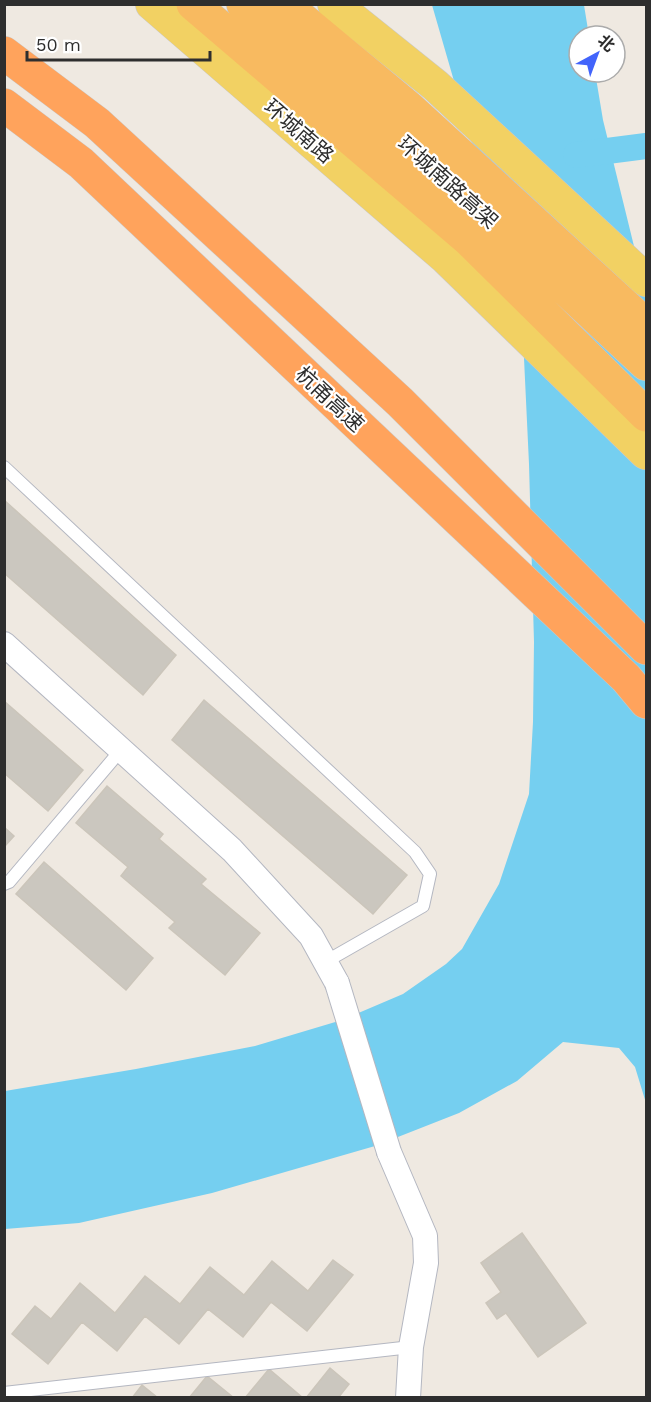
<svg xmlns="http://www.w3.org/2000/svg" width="651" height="1402" font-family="'Work Sans','Noto Sans SC',sans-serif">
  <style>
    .water { fill: #75cff0 }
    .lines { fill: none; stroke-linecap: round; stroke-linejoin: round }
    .canal { stroke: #75cff0; stroke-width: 26 }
    .building { fill: #cbc7bf; stroke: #cbc5ba; stroke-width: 1.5 }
    .service-casing { stroke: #b4b7c1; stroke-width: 14 }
    .minor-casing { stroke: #b4b7c1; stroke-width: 26 }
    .primary-casing { stroke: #c9c9c9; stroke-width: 34 }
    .trunk-casing { stroke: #c9c9c9; stroke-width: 34 }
    .motorway-casing { stroke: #c9c9c9; stroke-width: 34 }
    .service { stroke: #fff; stroke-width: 12 }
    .minor { stroke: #fff; stroke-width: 24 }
    .primary { stroke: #f2d163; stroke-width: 33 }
    .trunk { stroke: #f8ba60; stroke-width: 33 }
    .motorway { stroke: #ffa35c; stroke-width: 33 }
    .minor-bridge-casing { stroke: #b4b7c1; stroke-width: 26; stroke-linecap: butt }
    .minor-bridge { stroke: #fff; stroke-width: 24 }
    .labels { text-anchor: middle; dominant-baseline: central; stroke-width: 4.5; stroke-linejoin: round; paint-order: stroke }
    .street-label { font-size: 21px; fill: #2e2e2e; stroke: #fff }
  </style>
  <rect width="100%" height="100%" fill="#efe9e1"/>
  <path class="water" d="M432,5h152l5,31h-10v36h16l8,48 43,175v808l-11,-36 -16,-19 -56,-6 -46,39 -58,32 -84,33 -163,47 -133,30 -74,6v-138l131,-22 119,-23 87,-26 61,-26 43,-30 16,-15 37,-65 30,-90 4,-72 1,-80 -5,-178 -7,-148z"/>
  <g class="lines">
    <path class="canal" d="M576,155l70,-9"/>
  </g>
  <path class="building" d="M4,500l172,155 -33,40 -139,-122z
    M204,700l203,175 -34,39 -201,-174z
    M4,701l79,69 -35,41 -44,-38z
    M107,786l56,48 -4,5 47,40 -5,5 59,49 -35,42 -56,-47 6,-6 -54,-46 7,-9 -52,-44z
    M4,827l10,9 -10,11z
    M44,862l109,96 -27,32 -110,-96z
    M522,1233l64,90 -48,34 -32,-44 -9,6 -11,-16 15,-11 -20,-29z
    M333,1260l20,15 -46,56 -36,-29 -28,35 -35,-28 -29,35 -34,-28 -28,35 -35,-29 -34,42 -36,-30 23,-28 16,13 29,-36 35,30 30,-37 35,28 30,-37 34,28 28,-34 36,30z
    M330,1368l19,16 -11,14h-32z
    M269,1369l34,29h-58z
    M207,1376l27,22h-45z
    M142,1385l16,13h-26z"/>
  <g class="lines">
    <defs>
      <path id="service" d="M4,467l411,385 15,22 -7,32 -98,56
        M4,884l5,-2 112,-132
        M4,1393l407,-46"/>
      <path id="minor" d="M4,644l228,206 79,86 26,47
        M389,1152l36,84 1,27 -15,84 -3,51"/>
      <path id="primary" d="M152,4l294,254 200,195
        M334,4l101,81 211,195"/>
      <path id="trunk" d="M193,4l276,236 177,175
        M243,4l213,183 190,177
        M284,4l125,104 237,217"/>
      <path id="motorway" d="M4,53l93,70 303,279 246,246
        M4,105l77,58 545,515 20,24"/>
    </defs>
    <use href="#service" class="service-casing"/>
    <use href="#minor" class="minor-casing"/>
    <use href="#primary" class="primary-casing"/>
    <use href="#trunk" class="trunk-casing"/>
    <use href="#motorway" class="motorway-casing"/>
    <use href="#service" class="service"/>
    <use href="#minor" class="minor"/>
    <use href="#primary" class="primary"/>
    <use href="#trunk" class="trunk"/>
    <use href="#motorway" class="motorway"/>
    <defs>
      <path id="minor-bridge" d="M337,983l52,169"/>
    </defs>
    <use href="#minor-bridge" class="minor-bridge-casing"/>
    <use href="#minor-bridge" class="minor-bridge"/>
  </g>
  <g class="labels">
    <g class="street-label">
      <text transform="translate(299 131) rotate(41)">环城南路</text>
      <text transform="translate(448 182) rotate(42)">环城南路高架</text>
      <text transform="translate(330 399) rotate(43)">杭甬高速</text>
    </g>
  </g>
  <rect width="651" height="1402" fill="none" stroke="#2e2e2e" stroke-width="12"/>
  <g transform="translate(597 54) rotate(41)"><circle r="28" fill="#ffffff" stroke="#ababab" stroke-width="1.5"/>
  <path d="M0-4.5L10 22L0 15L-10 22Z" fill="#4264fb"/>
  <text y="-9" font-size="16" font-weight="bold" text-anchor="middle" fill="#2e2e2e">北</text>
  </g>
  <path d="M27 51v9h183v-9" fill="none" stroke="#2e2e2e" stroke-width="3"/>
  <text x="36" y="51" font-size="18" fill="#2e2e2e" stroke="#ffffff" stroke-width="4.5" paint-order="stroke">50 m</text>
</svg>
